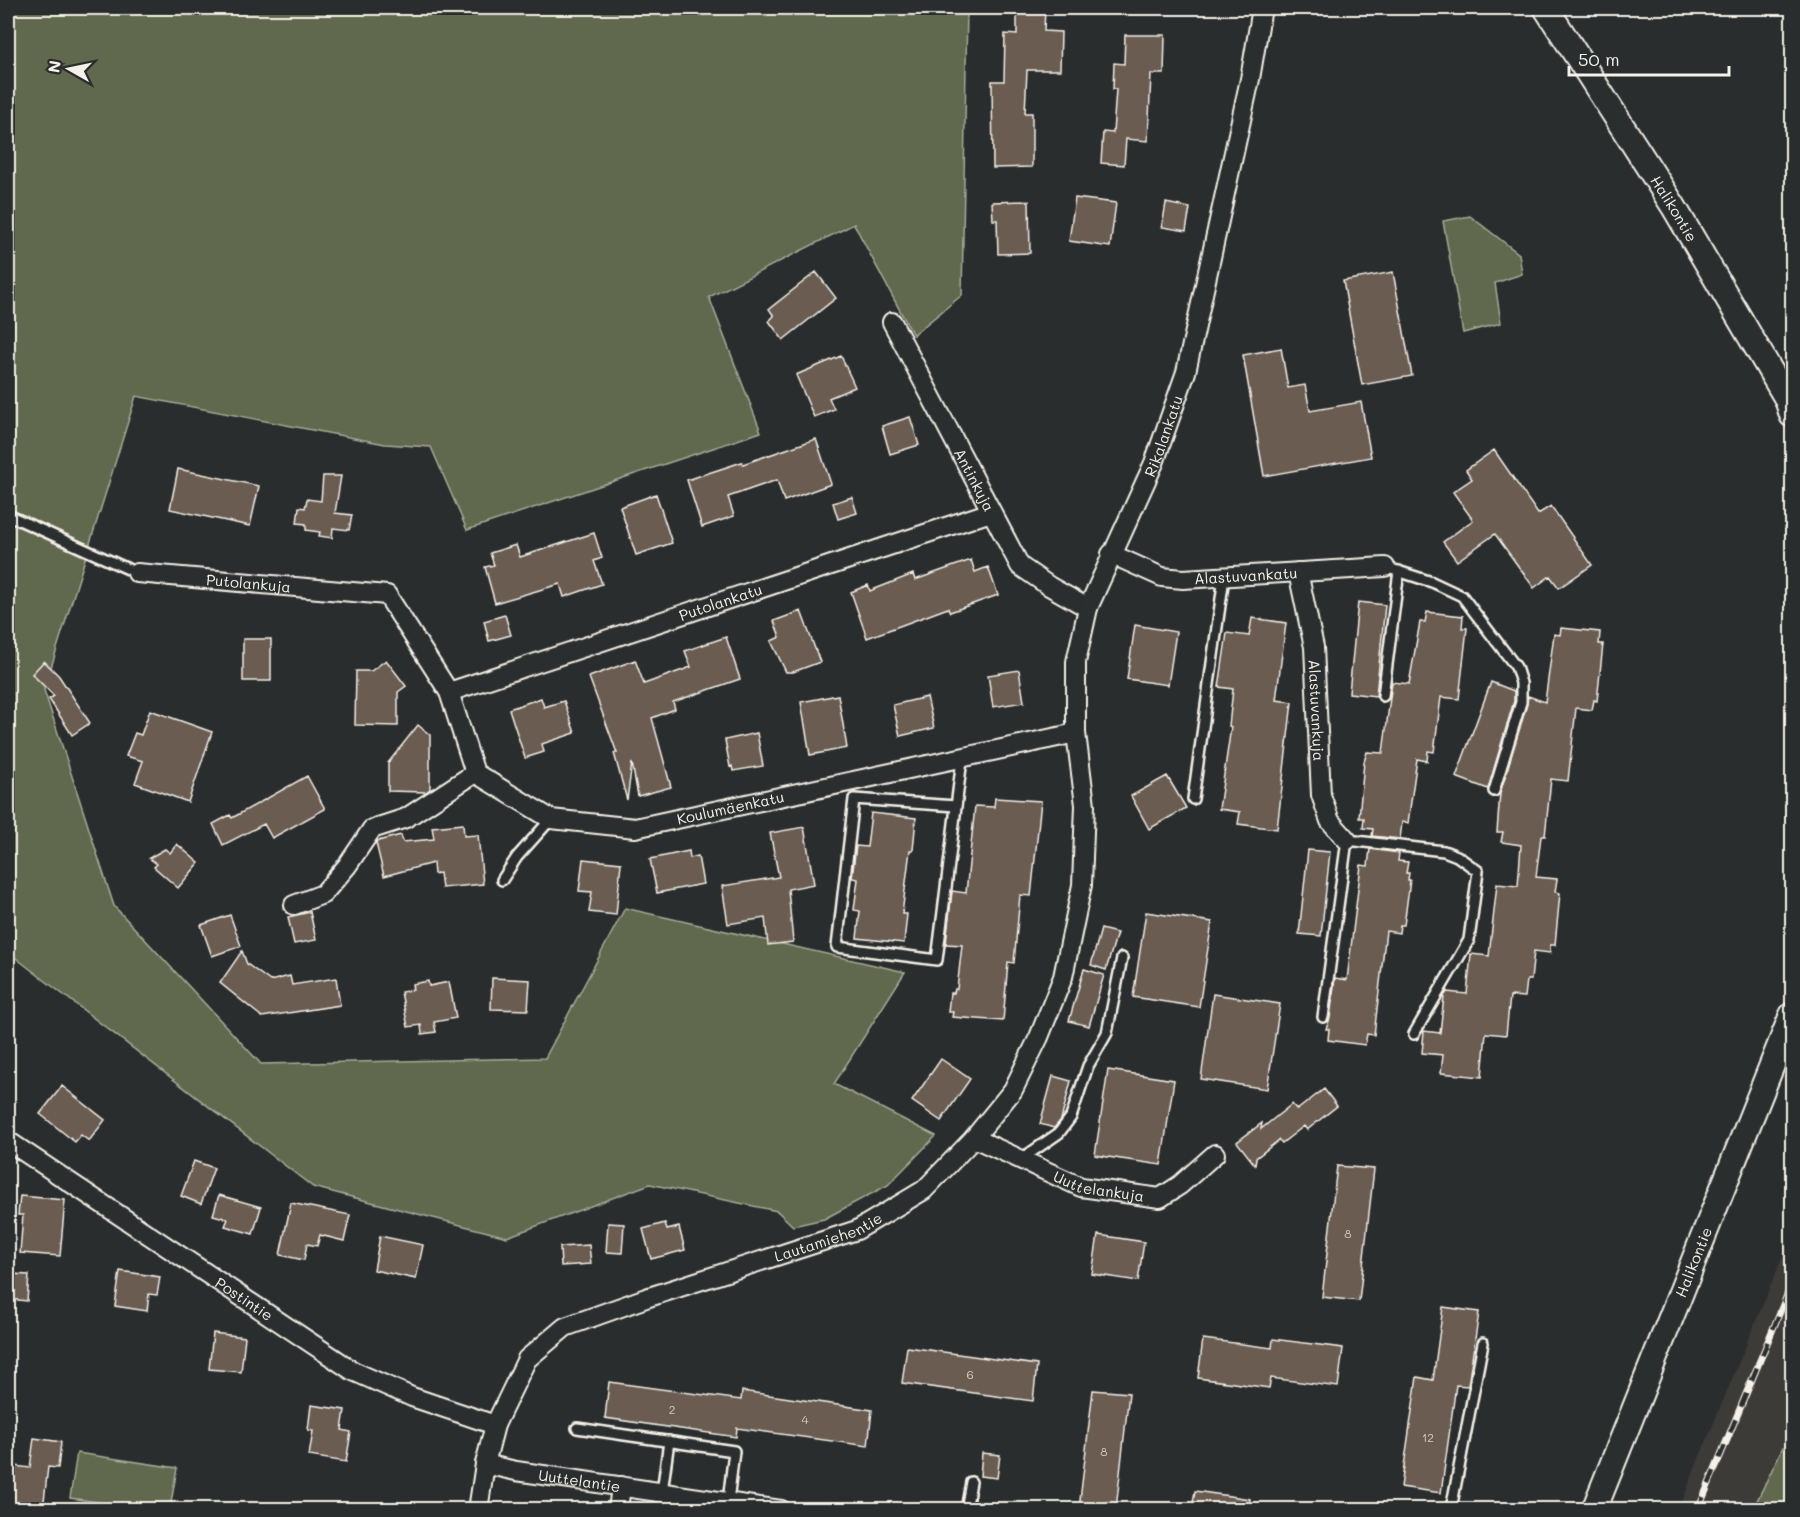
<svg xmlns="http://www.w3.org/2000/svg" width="1800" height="1517" font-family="Mali,sans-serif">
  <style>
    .built { fill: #3d3b38 }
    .green { fill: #60674d; stroke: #aaac9a; stroke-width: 1.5 }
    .building { fill: #6a5b51; stroke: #f4f1e8; stroke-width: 1.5 }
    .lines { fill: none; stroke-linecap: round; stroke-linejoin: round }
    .lane-casing { stroke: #f4f1e8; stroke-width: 14 }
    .street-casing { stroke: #f4f1e8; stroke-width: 22 }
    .secondary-casing { stroke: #f4f1e8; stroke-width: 28 }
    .lane { stroke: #2a2d2e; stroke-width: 9 }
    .street { stroke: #2a2d2e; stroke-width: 18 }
    .secondary { stroke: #2a2d2e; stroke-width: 24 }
    .rail-casing { stroke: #f4f1e8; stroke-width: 7 }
    .rail { stroke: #2a2d2e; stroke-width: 4.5; stroke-dasharray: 14; stroke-linecap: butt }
    .labels { text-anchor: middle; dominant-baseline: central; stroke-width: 5; stroke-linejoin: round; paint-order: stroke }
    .number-label { font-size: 12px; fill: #d2ccc2 }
    .street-label { font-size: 15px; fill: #f4f1e8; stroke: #2a2d2e }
  </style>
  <rect width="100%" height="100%" fill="#2a2d2e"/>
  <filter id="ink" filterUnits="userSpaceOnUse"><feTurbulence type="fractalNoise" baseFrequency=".0167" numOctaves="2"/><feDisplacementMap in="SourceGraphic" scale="12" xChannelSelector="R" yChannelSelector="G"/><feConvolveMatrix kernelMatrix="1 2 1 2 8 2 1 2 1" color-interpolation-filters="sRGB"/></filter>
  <g filter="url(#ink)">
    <path class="built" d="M1792,1234v275l-113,1 17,-44z"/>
    <path class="green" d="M8,8h959l-5,287 -49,40 -59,-111 -145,73 52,135 -294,98 -36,-83 -46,-3 -249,-48 -92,294 70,216 147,158 284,-6 80,-150 280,64 -71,112 102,52 -48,49 -64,34 -31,7 -16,-15 -127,-27 -143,53 -194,-50 -305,-235z
      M1470,216l49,38 3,20 -27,9 6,40 -38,10 -20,-112z
      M1783,1447l9,5v57h-39z
      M77,1453l100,15 -7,41h-23l-77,-11z"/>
    <path class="building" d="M1017,8h28l-1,23 17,1 -1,38h-33l-2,43h7v54l-39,1 -1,-87h12l1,-47 12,1z
      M1125,35h40l-1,39h-13l-3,67 -22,-2 -2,26 -23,-2 2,-31 10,1 3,-44h-3l1,-26 10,1z
      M1075,198l41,5 -6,44 -41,-6z
      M1029,201l1,52 -32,1 -1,-34h-4l-1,-18z
      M1166,203l24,5 -4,23 -24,-4z
      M816,272l20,26 -53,42 -14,-19 5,-5 -5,-7z
      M1393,272l19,104 -50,9 -19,-104z
      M1281,348l7,40 17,-3 5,26 51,-9 10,55 -107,19 -21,-121z
      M841,356l14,31 -26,11 5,11 -20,8 -18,-42z
      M910,417l9,28 -29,9 -8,-28z
      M816,439l15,45 -47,17 -7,-21 -49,17 6,19 -32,11 -15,-47 55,-18 1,2z
      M1494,450l44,64 13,-8 41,59 -33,23 -9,-12 -16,12 -39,-54 -38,27 -14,-19 30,-22 -20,-28 19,-13 -6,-9z
      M178,469l81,17 -9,40 -80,-17z
      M323,476h18l-6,37 17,2 -3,15 -16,-2 -1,10 -13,-2 1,-4 -14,-2v-6l-9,-1 2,-16 6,1 2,-9 14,2z
      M656,494l16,49 -36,12 -16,-48z
      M852,497l5,16 -19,6 -5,-16z
      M594,533l8,25 -8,3 8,23 -38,13 -4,-13 -65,19 -10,-36 9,-2 -4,-12 26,-8 4,12z
      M971,560l4,12 13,-5 10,28 -48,17 -2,-4 -81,30 -16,-46 17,-7 2,6 43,-17 2,6z
      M1358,602l27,3 -9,91 -27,-3z
      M801,611l19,51 -27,10h-7l-15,-31 9,-4 -6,-16z
      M1427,612l36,4 -1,12h5l-8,71 -18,-2 -7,55 -6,-1 -1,10 -10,-2 -9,64 -6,-1 -2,17 -28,-3 1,-7 -10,-1 1,-10h-5l5,-56 3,-10 16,1 9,-71 17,2 11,-62h5z
      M505,615l6,20 -22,6 -5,-20z
      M1252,618l34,5 -10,77 16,2 -15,127 -39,-5 2,-12 -21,-3 12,-82 -2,-1 4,-37 -14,-2 8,-54 22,3z
      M1135,625l41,7 -8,53 -41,-6z
      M1561,628l39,4 -1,12h4l-6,57 -3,-1 -2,10 -16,-2 -8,73 -17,-2 -6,57h-4l-5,41 21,2 -2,13 5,1 -5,52h-5v8l-16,-2 -3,29h-4l-2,17 -15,-1 -4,39 -20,-2 -4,44 -41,-4 2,-18 -21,-2 2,-22 16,2 4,-37 3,-4 20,2 4,-40 18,2 8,-72 21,2 3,-41 -20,-3 2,-10h-6l3,-39 27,-89 1,-8 17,6 9,-68 6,1z
      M726,637l14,42 -67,23 2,7 -23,9 19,69 -33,9 -6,-33 -5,37 -13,-47h3l-28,-76 46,-17 9,24 47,-17 -6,-16z
      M243,639h28v42h-28z
      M386,660l20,26 -8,6v34l-43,-1 1,-54h15z
      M44,661l15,15 31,47 -18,12 -23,-36 5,-3 -22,-22z
      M1019,670l5,32 -31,5 -5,-32z
      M1491,682l23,9v10l-26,88 -32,-12z
      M838,695l9,53 -37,7 -9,-53z
      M927,697l7,31 -34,8 -7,-31z
      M541,698l3,9 20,-6 11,32 -33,11 2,8 -19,6 -16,-49z
      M150,710l62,22 -24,70 -53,-19 8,-22 -17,-5 9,-23 6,2z
      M418,725l12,10v54l-4,3 -38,-1v-28z
      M757,733l6,33 -30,5 -1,-5 -2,1 -5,-27z
      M307,776l18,33 -53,29 -8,-14 -41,21 -10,-21 17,-9 2,3z
      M1167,776l19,32 -37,21 -18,-33z
      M995,798l46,3 -10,95 -11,-1 -6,68 -6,-1 -5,59 -51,-4 1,-5h-5l2,-19h4l1,-4h2l5,-44 -16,-1 6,-53 14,2 9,-87 19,1z
      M871,813l45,5 -3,32h-3l-8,64h5l-3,29 -47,-5 3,-27 -6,-1 4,-31 -6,-1 4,-32 11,1z
      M463,824l1,12 14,-1 5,49 -41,4 -2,-15 -6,1 -1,-11 -49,13 -8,-33 2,-2 23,-6 2,7 31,-3 -2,-12z
      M804,827l10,57 -26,5 5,53 -25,3 -3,-27 -37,6 -6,-38 57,-9 -9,-44z
      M177,844l22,19 -21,25 -24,-21 3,-3 -8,-6 16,-9 5,4z
      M1370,849l29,4 -1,8 10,1 -2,11h3l-1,7h2l-6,45h-4l-1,8 -13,-2 -12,104 -7,-1 -2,11 -37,-5 1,-11h-3l4,-11 5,-40 12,2 14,-115 7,1z
      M1308,850l22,2 -9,84 -22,-2z
      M689,851l1,7 8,-2 5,28 -46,9 -7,-34z
      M583,859l38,4 -5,52 -27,-3 3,-20 -13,-1z
      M310,912l6,28 -22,4 -6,-27z
      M1146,912l66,10 -13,85 -66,-10z
      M230,915l11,31 -29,10 -11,-31z
      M1101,929l16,4 -11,37 -15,-5z
      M242,951l5,13 23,17 20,-5 2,9 44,-7 4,27 -78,12 -42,-34z
      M1084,969l20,6 -15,51 -20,-5z
      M492,978l38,2 -2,30 -37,-1z
      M428,981l1,5 20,-4 7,36 -22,4 2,10 -14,2 -1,-9 -13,2 -7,-35 12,-2 -1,-6z
      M1213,994l67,10 -13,85 -66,-10z
      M941,1059l29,20 -29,42 -29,-20z
      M1108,1070l66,10 -13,85 -66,-10z
      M1053,1076l18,5 -10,39 -7,8 -14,-4z
      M62,1086l43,34 -16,21 -8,-6 -6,7 -35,-28z
      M1324,1089l13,17 -30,24 -3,-4 -22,17 -3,-3 -23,18 -1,7 -18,-23 25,-19 -1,6 31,-25 5,6z
      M194,1161l20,7 -13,36 -20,-8z
      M1337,1166l37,3 -15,132 -37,-4z
      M219,1195l42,12 -8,27 -28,-8 3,-7 -15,-4z
      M20,1196l45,4 -5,56 -40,-3 3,-38h-5z
      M291,1203l59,12 -6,26 -24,-6 -3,11 -10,-2 -3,16 -24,-5z
      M608,1223l16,1 -2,29 -16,-1z
      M665,1223l2,7 12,-3 6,23 -34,9 -8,-30z
      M1098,1235l46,7 -6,39 -46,-7z
      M380,1236l43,9 -7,34 -42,-9z
      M589,1245l2,19 -30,2 -1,-19z
      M120,1271l40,6 -3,18 -8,-1 -2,17 -32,-5z
      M11,1274l18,1 -2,26 -18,-2z
      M1443,1307l36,5 -11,74 -12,-1 -15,108 -40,-6 16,-110 16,3z
      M213,1333l32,4 -4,35 -32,-3z
      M1203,1339l69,9 1,-9 70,9 -5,39 -67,-9 -2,10 -71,-10z
      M907,1347l130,18 -4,36 -131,-18z
      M609,1382l132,18 1,-9 130,19 -4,36 -131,-18 -1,9 -131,-19z
      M1093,1390l36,3 -13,116h-37z
      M311,1405l34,5 -3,20 9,2 -5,30 -37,-6 4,-25 -5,-1z
      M34,1438l27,4 -3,26 -10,-1 -5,42h-35v-28l5,1 2,-16 15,2z
      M982,1453l18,2 -3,23 -17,-2z
      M1195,1491l55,8 -1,10h-57z"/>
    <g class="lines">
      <defs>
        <path id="lane" d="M8,515l129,58
          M1385,567l47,15 30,14 54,71 5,16v19l-27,89
          M1383,696l16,-125
          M1193,799l31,-222
          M956,806l-102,-7 -17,148 100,13 25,-201
          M502,880l15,-23 34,-38
          M1323,1017l24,-177 97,11 13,5 21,15 -9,69 -55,94
          M1020,1160l39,-27 12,-16 17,-51 19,-33 15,-75
          M577,1428l157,23 -6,51
          M662,1492l7,-51
          M966,1510l5,-28
          M1447,1510l5,-6 31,-161"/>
        <g id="street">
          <path id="s1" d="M892,322l128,244 29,20 39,22"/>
          <path id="s2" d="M1111,554l51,23 21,2 202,-12"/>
          <path id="s3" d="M1298,572l16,75 7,148 9,26 17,19"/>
          <path id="s4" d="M137,573l250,22 62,97 26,81 76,46 84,9 441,-95"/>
          <path id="s5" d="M449,692l542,-180"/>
          <path d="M294,905l29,-11 24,-28 25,-37 34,-11 69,-45"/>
          <path id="s6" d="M974,1138l107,49 79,11 20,-13 35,-31"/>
          <path id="s7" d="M8,1141l345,230 59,26 83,28"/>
          <path id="s8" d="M485,1464l31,7 265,39"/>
          <path id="s9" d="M478,1510l7,-46 10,-39 32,-66 38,-32 81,-29 211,-68 67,-40 50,-52 39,-48 26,-53 24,-60 19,-92 3,-80 -9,-72v-71l12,-54 66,-145 32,-91 64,-293 12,-71"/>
          <path d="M618,1510l3,-24"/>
        </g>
        <g id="secondary">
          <path id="s10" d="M1546,8l128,199 113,192 5,16"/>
          <path id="s11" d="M1594,1510l198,-495"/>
        </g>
      </defs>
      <use href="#lane" class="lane-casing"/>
      <use href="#street" class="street-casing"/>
      <use href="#secondary" class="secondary-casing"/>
      <use href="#lane" class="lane"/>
      <use href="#street" class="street"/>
      <use href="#secondary" class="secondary"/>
      <defs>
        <path id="rail" d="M1698,1510l94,-227"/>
      </defs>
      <use href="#rail" class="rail-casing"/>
      <use href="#rail" class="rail"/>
    </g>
  </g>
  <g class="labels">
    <g class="number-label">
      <text x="1348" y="1233">8</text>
      <text x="970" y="1374">6</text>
      <text x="672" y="1409">2</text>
      <text x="805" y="1419">4</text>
      <text x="1428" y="1437">12</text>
      <text x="1104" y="1451">8</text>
    </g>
    <g class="street-label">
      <text stroke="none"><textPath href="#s10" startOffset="238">Halikontie</textPath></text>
      <text stroke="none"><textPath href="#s9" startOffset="1414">Rikalankatu</textPath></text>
      <text stroke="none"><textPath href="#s1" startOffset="178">Antinkuja</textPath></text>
      <text stroke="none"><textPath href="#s2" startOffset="140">Alastuvankatu</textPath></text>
      <text stroke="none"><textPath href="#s4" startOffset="112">Putolankuja</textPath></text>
      <text stroke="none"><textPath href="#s5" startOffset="286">Putolankatu</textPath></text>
      <text stroke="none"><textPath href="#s3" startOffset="140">Alastuvankuja</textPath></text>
      <text stroke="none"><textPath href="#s4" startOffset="722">Koulumäenkatu</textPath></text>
      <text stroke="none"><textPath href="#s6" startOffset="135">Uuttelankuja</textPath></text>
      <text stroke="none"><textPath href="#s9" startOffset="488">Lautamiehentie</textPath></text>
      <text stroke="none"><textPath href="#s11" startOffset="267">Halikontie</textPath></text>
      <text stroke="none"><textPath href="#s7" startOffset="284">Postintie</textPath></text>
      <text stroke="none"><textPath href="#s8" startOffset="96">Uuttelantie</textPath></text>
    </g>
  </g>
  <rect width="1800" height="1517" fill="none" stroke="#2a2d2e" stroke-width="30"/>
  <rect x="15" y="15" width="1770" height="1487" fill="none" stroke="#f4f1e8" stroke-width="2" filter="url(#ink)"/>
  <g transform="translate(69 69) rotate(279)" stroke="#2a2d2e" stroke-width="4.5" paint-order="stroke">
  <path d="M0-4.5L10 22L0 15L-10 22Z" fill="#f4f1e8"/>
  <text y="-9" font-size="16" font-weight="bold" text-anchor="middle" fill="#f4f1e8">N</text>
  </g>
  <path d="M1569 66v9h160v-9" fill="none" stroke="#f4f1e8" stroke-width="3"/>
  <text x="1578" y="66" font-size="18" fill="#f4f1e8" stroke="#2a2d2e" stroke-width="4.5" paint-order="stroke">50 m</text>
</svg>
